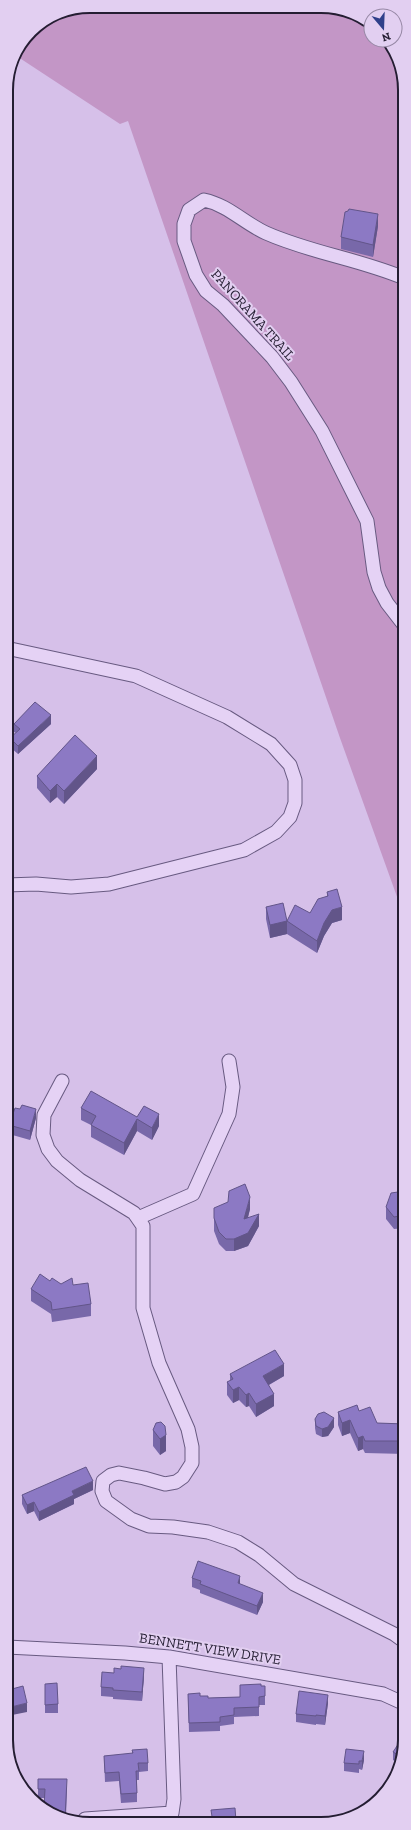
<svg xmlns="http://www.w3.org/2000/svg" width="411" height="1830" font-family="'Zilla Slab',serif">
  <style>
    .green { fill: #c396c6 }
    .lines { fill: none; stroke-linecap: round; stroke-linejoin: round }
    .minor-casing { stroke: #685a81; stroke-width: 15 }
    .minor { stroke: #e5d2f5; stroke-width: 13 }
    .wall { fill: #7868a9 }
    .shaded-wall { fill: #625589 }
    .building { fill: #8c79c4; stroke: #625589 }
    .labels { text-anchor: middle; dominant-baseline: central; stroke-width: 4; stroke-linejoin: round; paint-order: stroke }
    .street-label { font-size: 14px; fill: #241d32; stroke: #e2cff1 }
    .rim { fill: none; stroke: #241d32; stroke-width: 2 }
  </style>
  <rect width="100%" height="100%" fill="#d6c0e9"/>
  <path class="green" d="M90,6l248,2 33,19v13h16l17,39 1,840 -65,-181 -212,-617 -8,3 -105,-69 16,-25 27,-18z"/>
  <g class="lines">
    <defs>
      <path id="minor" d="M404,278c-45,-19 -93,-25 -138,-45 -22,-10 -38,-28 -62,-33l-15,10 -5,14v17l12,34 10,16 17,14 49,52 19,25 31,49 45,90 7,51 5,16 8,15 17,22
        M6,648l130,28 91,41 44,27 19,21 5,15v23l-5,14 -14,15 -32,18 -135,34 -38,3 -35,-3 -30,1
        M62,1081l-18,34 -1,20 5,14 9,12 23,19 54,33 9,13v82l16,55 29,66 4,18v16l-9,14 -7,5 -11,2 -21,-6 -25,-5 -8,2 -8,6 -1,10 4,10 25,18 18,7 24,1 35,5 30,10 21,13 35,29 100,50 11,8
        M138,1218l55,-24 36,-80 4,-27 -4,-26
        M7,1647l118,6 44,4 214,37 22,10
        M85,1819l87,-6 2,-14 -5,-142"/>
    </defs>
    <use href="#minor" class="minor-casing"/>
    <use href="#minor" class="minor"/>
  </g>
  <path class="wall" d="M378,226l-5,31 -32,-8v-12z
    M14,724h37l-33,30 -8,-7v-9l6,-5 -2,-1z
    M97,769l-33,35 -7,-7 -7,6 -13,-15v-12z
    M327,892l15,28 -10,3 -8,13 -7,17 -30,-19 -17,4 -4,-19v-12l21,14 23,-8 17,-17z
    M81,1108l56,9 22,9 -7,14 -15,-9 -13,24 -33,-18v-12l-10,-5z
    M36,1118l-6,22 -21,-6v-9z
    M405,1187v41l-11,1 -8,-10v-12l12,-15z
    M214,1208l36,1 -2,9 11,8 -11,20 -14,5h-8l-7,-7 -5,-13z
    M50,1281l11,3 12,1 18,19v12l-39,6 -1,-8 -20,-13v-12z
    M230,1374l54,2 -15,9 5,21 -18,11 -7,-11 -3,1 -7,-7 -6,3 -6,-8v-13l3,-1z
    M359,1411l18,12 28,1v30l-40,-1 -2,-4 -5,2 -8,-18 -8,3 -4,-11v-13z
    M315,1419l19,8 -6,9 -6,1 -6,-3 -1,-6z
    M153,1430l13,5v16l-6,4 -7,-9z
    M93,1490l-19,9v5l-35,17 -5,-10 -7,3 -5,-10v-9z
    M192,1578l48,6 23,18 -6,13 -57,-22v-3l-8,-3z
    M144,1676l-2,25 -29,-2v-2l-12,-1v-9z
    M45,1684l13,20v9h-13z
    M240,1685l25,1v19h-6v11l-25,1v7l-14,2v5l-31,1 -1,-38 12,2 8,2 32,-1z
    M328,1703l-3,22 -9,-1v1l-20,-3v-8z
    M405,1745l-7,18 -5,-3v-8z
    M132,1750l16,13v8l-9,1v8h-2v22l-16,1 -2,-22 -14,1 -1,-26 28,-2z
    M364,1760l-2,10 -3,-1v4l-15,-2v-8z
    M38,1779l29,9 -1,30 -22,-11 1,-9h-7z"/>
  <path class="shaded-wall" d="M378,214v12l-5,31v-12z
    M51,715v9l-33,30v-8z
    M97,756v13l-33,35v-13z
    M57,784v13l-7,6v-12z
    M342,907v13l-10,3 -8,13 -7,17v-12l7,-18 8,-13z
    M287,921v13l-17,4v-13z
    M36,1109v9l-6,22v-9z
    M159,1114v12l-7,14v-12z
    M137,1119v12l-13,24v-12z
    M250,1197v12l-6,22v-12z
    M259,1214v12l-11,20 -14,5v-12z
    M284,1364v12l-21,12v-12z
    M239,1387v13l-6,3v-13z
    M249,1393v13l-3,1v-12z
    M274,1394v12l-18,11v-13z
    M334,1418v9l-6,9 -6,1v-8z
    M350,1420v13l-8,3v-13z
    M166,1435v16l-6,4v-16z
    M363,1436v13l-5,2v-13z
    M93,1481v9l-19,9v5l-35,17v-9l33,-21z
    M34,1502v9l-7,3v-9z
    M240,1576v9l-2,-2z
    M263,1593v9l-6,13v-9z
    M144,1668v8l-2,25v-9z
    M328,1695v8l-3,22v-9z
    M27,1703v9l-20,4v-8z
    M364,1751v9l-2,10v-9z"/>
  <path class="building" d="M349,209l29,5 -5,31 -32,-8 4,-25 3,-1z
    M35,702l16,13 -33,31 -8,-8 10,-9 -6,-5z
    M75,735l22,21 -33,35 -7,-7 -7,7 -13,-15z
    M337,889l5,18 -10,3 -8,13 -7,18 -30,-20 -17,4 -4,-18 17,-4 4,18 8,-16 15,8 8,-14 10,-3 -1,-4z
    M91,1091l46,26 7,-11 15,8 -7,14 -15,-9 -13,24 -33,-18 5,-9 -15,-8z
    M22,1105l14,4 -6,22 -21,-6 6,-17 5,1z
    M245,1184l5,13 -6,22 15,-5 -11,19 -14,6h-8l-7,-7 -5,-14v-10l14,-6 1,-11z
    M405,1187v28l-11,2 -8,-10 5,-14 7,-1z
    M40,1274l10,7 2,-3 9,6 11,-6 1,7 15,-2 3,21 -39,6 -1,-8 -20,-13z
    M275,1350l9,14 -21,12 11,18 -18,10 -7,-11 -3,2 -7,-8 -6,3 -6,-8 6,-3 -3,-5z
    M357,1405l2,6 11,-4 7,16 28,1v17h-40l-2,-5 -5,2 -8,-18 -8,3 -4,-11z
    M324,1412l10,6 -6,9 -6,2 -6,-3 -1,-7 3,-5z
    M161,1422l4,4 1,9 -6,4 -7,-9 3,-7z
    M86,1467l7,14 -21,10 2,4 -35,17 -5,-10 -7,3 -5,-10z
    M198,1561l42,15 -2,7 25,10 -6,13 -57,-22 1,-3 -9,-3z
    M121,1666l23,2 -2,24 -29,-2v-2l-12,-1 1,-15 12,1v-5l7,1z
    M10,1681l2,8 11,-3 4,17 -20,5v-26z
    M57,1683l1,21 -13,1v-21z
    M261,1684v2h4v10l-6,1v10l-25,1v7l-14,2v5l-31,1 -1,-29 12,-1v3h8v2l32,-1v-12z
    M299,1691l29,4 -3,21 -9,-1v1l-20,-2z
    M405,1734v11l-5,11 -7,-4z
    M147,1749l1,14h-10l1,8h-3l1,22 -16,1 -2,-22 -14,1 -1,-17 29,-3 -1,-3z
    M346,1749l18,2 -2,10h-3v3l-15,-1z
    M38,1779h29l-2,39 -21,-11 1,-18h-7z
    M235,1808l1,13 5,-1v3h-28l-2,-13z
    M161,1820l3,3h-5z"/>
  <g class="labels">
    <g class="street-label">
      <text transform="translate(253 315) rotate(48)">PANORAMA TRAIL</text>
      <text transform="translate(210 1649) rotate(9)">BENNETT VIEW DRIVE</text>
    </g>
  </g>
  <path d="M0 0H411V1830H0ZM90 13H321A77 77 0 0 1 398 90V1740A77 77 0 0 1 321 1817H90A77 77 0 0 1 13 1740V90A77 77 0 0 1 90 13Z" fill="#e2cff1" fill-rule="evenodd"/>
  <path class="rim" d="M90 13H321A77 77 0 0 1 398 90V1740A77 77 0 0 1 321 1817H90A77 77 0 0 1 13 1740V90A77 77 0 0 1 90 13Z"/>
  <g transform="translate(383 28) rotate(161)"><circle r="19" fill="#e2cff1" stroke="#9688a5"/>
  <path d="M0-3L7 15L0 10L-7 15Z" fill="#2f3f8a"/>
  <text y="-6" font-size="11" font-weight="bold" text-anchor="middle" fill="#241d32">N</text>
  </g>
</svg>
